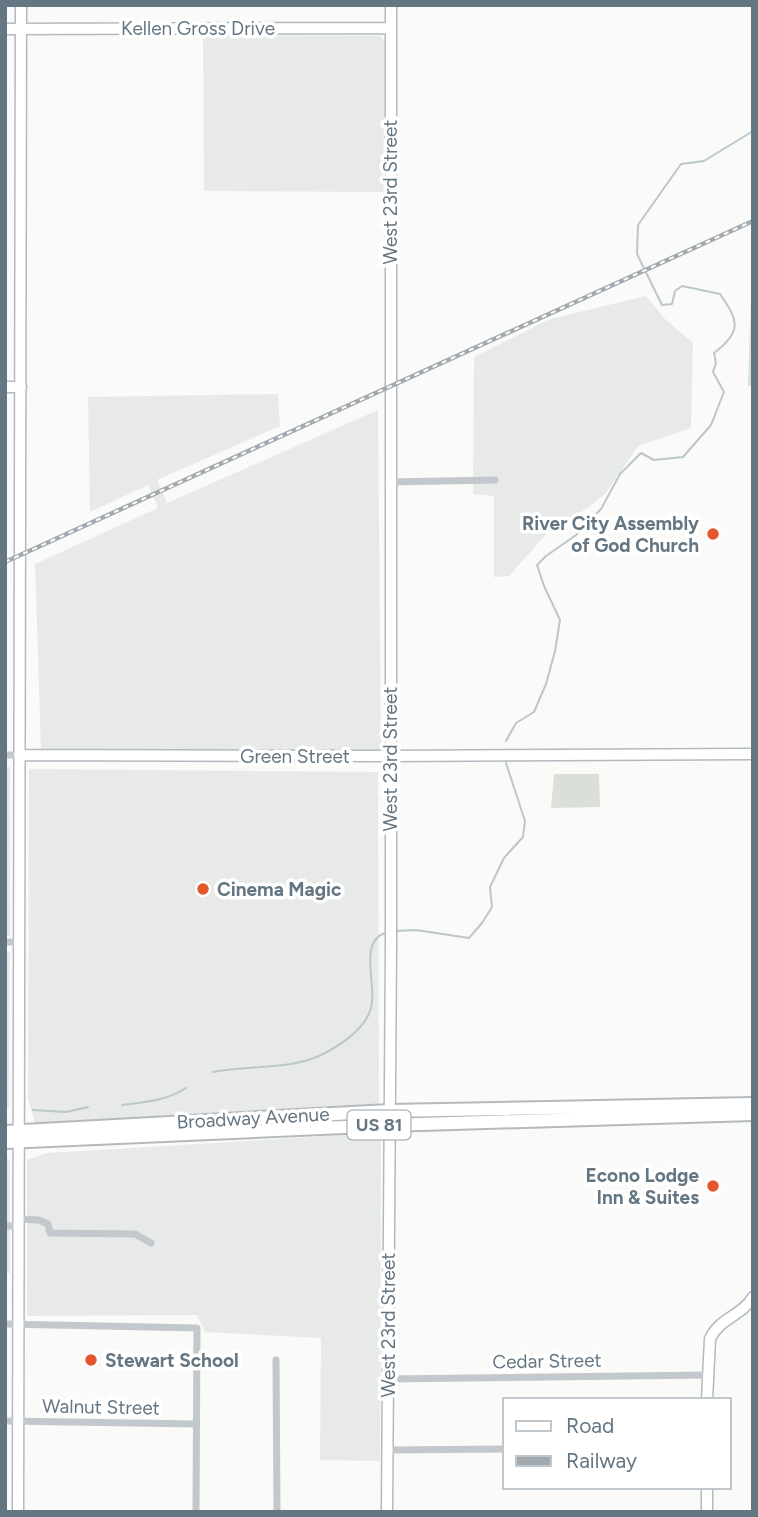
<svg xmlns="http://www.w3.org/2000/svg" width="758" height="1517" font-family="Figtree,sans-serif">
  <style>
    .built { fill: #e8e9e9 }
    .green { fill: #dadfd7 }
    .lines { fill: none; stroke-linecap: round; stroke-linejoin: round }
    .stream { stroke: #bbc7cb; stroke-width: 2 }
    .secondary-casing { stroke: #b3babf; stroke-width: 13 }
    .highway-casing { stroke: #b4b9bd; stroke-width: 16 }
    .street { stroke: #c3c8cc; stroke-width: 7 }
    .secondary { stroke: #fff; stroke-width: 10 }
    .highway { stroke: #fff; stroke-width: 12 }
    .rail-casing { stroke: #a2aab0; stroke-width: 4.5 }
    .rail { stroke: #fff; stroke-width: 2; stroke-dasharray: 5; stroke-linecap: butt }
    .poi-dot { fill: #e4572e; stroke: #fff; stroke-width: 2.5 }
    .labels { text-anchor: middle; dominant-baseline: central; stroke-width: 7; stroke-linejoin: round; paint-order: stroke }
    .shield { fill: #fff; stroke: #939fa8; stroke-width: 2 }
    .shield-label { font-size: 18px; font-weight: bold; fill: #657683 }
    .street-label { font-size: 19px; fill: #657683; stroke: #fff }
    .poi-label { font-size: 19px; font-weight: bold; fill: #657683; stroke: #fff; text-anchor: end }
  </style>
  <rect width="100%" height="100%" fill="#fafaf8"/>
  <path class="built" d="M203,35l178,1 4,8v148l-181,-1z
    M5,47h1v335h-1z
    M646,296l19,23 28,24 -2,85 -53,18 -33,48 -16,13 -40,24 -40,45 -15,1v-81l-21,-2 1,-137 76,-38z
    M278,394l2,32 -123,54 10,23 211,-93 3,340 -340,-1 -6,-185 123,-56 -10,-23 -58,27 -2,-115z
    M5,767h5v169h-5z
    M29,769l349,3 1,334 -344,18 -7,-27z
    M5,952h5l-1,157 -4,-1z
    M345,1135l36,5 -1,321 -60,-1 1,-122 -116,-6 -8,-17 -170,1v-156l20,-7z
    M5,1155l5,6v112h-5z"/>
  <path class="green" d="M753,240v146h-5z
    M554,774h45l1,33 -49,1z"/>
  <g class="lines">
    <path class="stream" d="M506,741l10,-18 18,-11 12,-28 9,-33 5,-31 -16,-34 -7,-21 9,-9 30,-21 25,-26 19,-35 21,-21 13,7 29,-3 28,-32 13,-33 -11,-20 3,-9 -2,-10c28,-21 25,-32 6,-59l-38,-8 -7,5 -3,13 -10,1 -25,-51 1,-29 43,-61 23,-3 49,-30
      M394,931l22,-1 53,8 13,-15 10,-16 -2,-20 14,-29 19,-21 2,-16 -19,-58
      M213,1072c35,-7 73,-2 106,-16 19,-9 44,-25 51,-45 9,-24 -13,-68 15,-78
      M122,1105c23,-3 44,-4 64,-17
      M33,1110l33,2 22,-5"/>
    <defs>
      <path id="secondary" d="M5,29l386,-1
        M5,387h16
        M19,755l371,1 363,-2
        M707,1400l3,-61c9,-21 32,-23 43,-42
        M18,1512l3,-1507
        M387,1512l4,-568v-939
        M707,1512v-25"/>
      <path id="highway" d="M5,1132l384,-21 364,-7
        M5,1142l384,-17 364,-11"/>
    </defs>
    <use href="#secondary" class="secondary-casing"/>
    <use href="#highway" class="highway-casing"/>
    <path class="street" d="M389,482l106,-2
      M5,755h14
      M5,942h14
      M17,1219l22,1 9,4 2,9 85,1 16,9
      M5,1226h12
      M5,1324l192,4 -1,184
      M276,1360l1,152
      M388,1379l320,-4
      M5,1421l191,3
      M388,1450l116,-1"/>
    <use href="#secondary" class="secondary"/>
    <use href="#highway" class="highway"/>
    <defs>
      <path id="rail" d="M5,562l748,-341"/>
    </defs>
    <use href="#rail" class="rail-casing"/>
    <use href="#rail" class="rail"/>
  </g>
  <g class="poi-dot">
    <circle cx="713" cy="534" r="7"/>
    <circle cx="203" cy="889" r="7"/>
    <circle cx="713" cy="1186" r="7"/>
    <circle cx="91" cy="1360" r="7"/>
  </g>
  <g class="labels">
    <rect class="shield" x="347.5" y="1110.5" width="63" height="29" rx="5"/>
    <g class="shield-label">
      <text x="379" y="1125">US 81</text>
    </g>
    <g class="street-label">
      <text x="198" y="28">Kellen Gross Drive</text>
      <text transform="translate(390 192) rotate(-90)">West 23rd Street</text>
      <text x="295" y="756">Green Street</text>
      <text transform="translate(390 759) rotate(-90)">West 23rd Street</text>
      <text transform="translate(253 1118) rotate(-3)">Broadway Avenue</text>
      <text transform="translate(388 1325) rotate(-90)">West 23rd Street</text>
      <text transform="translate(547 1361) rotate(-1)">Cedar Street</text>
      <text transform="translate(101 1407) rotate(1)">Walnut Street</text>
    </g>
    <g class="poi-label">
      <text x="699" y="523">River City Assembly<tspan x="699" dy="22">of God Church</tspan></text>
      <text x="217" y="889" text-anchor="start">Cinema Magic</text>
      <text x="699" y="1175">Econo Lodge<tspan x="699" dy="22">Inn &amp; Suites</tspan></text>
      <text x="105" y="1360" text-anchor="start">Stewart School</text>
    </g>
  </g>
  <rect width="758" height="1517" fill="none" stroke="#657683" stroke-width="14"/>
  <rect x="503" y="1398" width="228" height="91" fill="#ffffff" stroke="#c1c8cd" stroke-width="2"/>
  <rect x="516" y="1421" width="35" height="10" fill="#ffffff" stroke="#c1c8cd" stroke-width="2"/>
  <text x="566" y="1433" font-size="21" fill="#657683">Road</text>
  <rect x="516" y="1456" width="35" height="10" fill="#a2aab0" stroke="#c1c8cd" stroke-width="2"/>
  <text x="566" y="1468" font-size="21" fill="#657683">Railway</text>
</svg>
